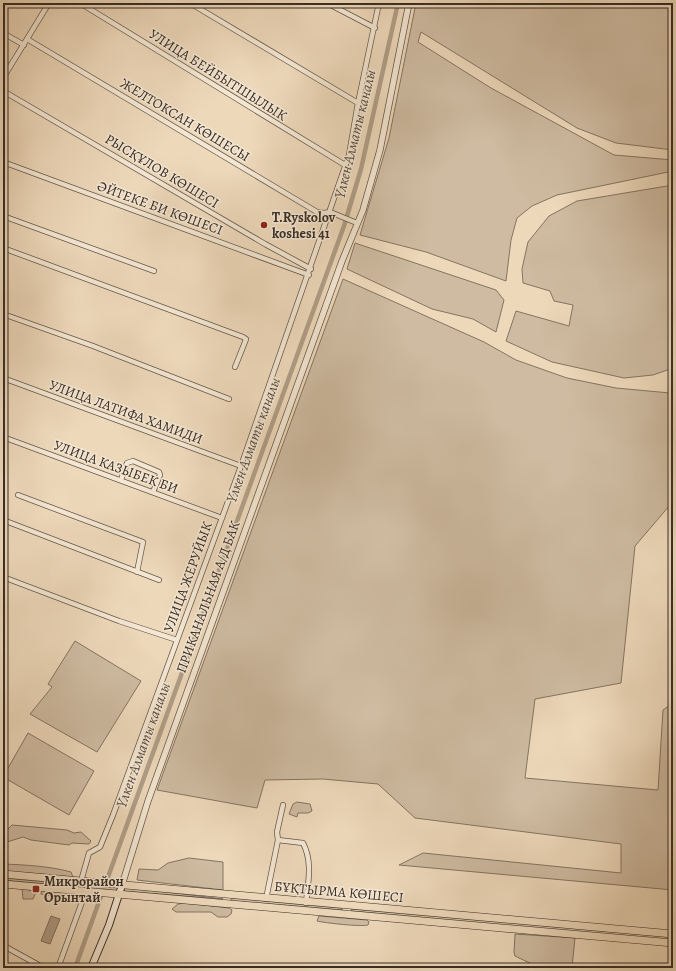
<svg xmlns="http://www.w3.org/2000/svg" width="676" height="971" font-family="Alegreya,serif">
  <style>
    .green { fill: #cebba1; stroke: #847463 }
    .water { fill: #b09e87; stroke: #807160 }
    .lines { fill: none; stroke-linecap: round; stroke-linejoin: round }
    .canal { stroke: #b09e87; stroke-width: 4.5 }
    .minor-casing { stroke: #66584a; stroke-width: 6 }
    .tertiary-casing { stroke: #66584a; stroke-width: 7 }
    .secondary-casing { stroke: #392d25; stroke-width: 8 }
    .primary-casing { stroke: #392d25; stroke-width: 8 }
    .minor { stroke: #f3e6d2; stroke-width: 4.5 }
    .tertiary { stroke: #f3e6d2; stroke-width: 5.5 }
    .secondary { stroke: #f3e6d2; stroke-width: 6 }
    .primary { stroke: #edd8ba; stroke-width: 7 }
    .poi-dot { fill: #8f2418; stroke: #f3e6d2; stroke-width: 1.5 }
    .labels { text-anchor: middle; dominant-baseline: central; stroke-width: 3; stroke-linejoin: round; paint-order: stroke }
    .street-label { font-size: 14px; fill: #392d25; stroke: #f3e6d2 }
    .poi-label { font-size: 14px; font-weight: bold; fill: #392d25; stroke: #f3e6d2; text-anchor: start }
    .water-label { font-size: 15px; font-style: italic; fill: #57493e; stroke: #f3e6d2 }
  </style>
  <rect width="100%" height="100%" fill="#edd8ba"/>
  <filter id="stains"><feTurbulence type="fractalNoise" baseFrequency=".005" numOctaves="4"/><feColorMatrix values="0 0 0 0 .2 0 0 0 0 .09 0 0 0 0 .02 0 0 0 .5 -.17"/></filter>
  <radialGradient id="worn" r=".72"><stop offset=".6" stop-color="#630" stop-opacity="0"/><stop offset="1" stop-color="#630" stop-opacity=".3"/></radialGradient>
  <path class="green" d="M416,3h257v147l-57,-7 -39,-15 -156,-96 -3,10 73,46 123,67 59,5v11l-116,24 -25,11 -15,12 -6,22 -5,41 -80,-29 -66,-17 29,-97z
    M673,185v183l-20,7 -29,3 -72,-16 -46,-21 10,-30 53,15 4,-21 -19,-4 -4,-10 -27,-8 -1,-14 6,-27 21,-26 28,-15z
    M355,243l141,47 8,10 -8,32 -23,-13 -41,-10 -85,-40z
    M343,279l141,63 32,18 51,18 49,10 54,5v36l3,1v77l-3,-2 -35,41 -14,137 -86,16 -10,79 133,12 5,-80 10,-7v107l-4,8 2,27 2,2v43l-274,-25 24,-12 198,20v-29l-206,-26 -37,-34 -55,-5 -58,1 -8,28 -100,-18z
    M75,641l66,40 -44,71 -67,-38 22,-27 -4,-3z
    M28,733l66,38 -25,44 -66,-38z
    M297,802l13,2 2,7 -4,2h-10l-1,4 -8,-3 4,-10z
    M12,825l55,5 7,3 7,-1 10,9 -2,3 -17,-1 -3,2 -38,-5 -8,-3 -16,5 -4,-8z
    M189,858l34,4v28l-86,-10 2,-11 19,1 10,-7z
    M3,864c23,1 46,2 68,8l2,5 -70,-4z
    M3,878l66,6v2l-66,-6z
    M71,883l70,6 82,10 -152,-12z
    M22,888l14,4 -3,7h-10z
    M41,889l24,4 -2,5 -22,-4z
    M72,893l8,2 -2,6 -10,-1z
    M234,898l107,10 2,2 -112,-9v-2z
    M186,903l43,5 3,2 -1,4 -4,3h-9l-7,-5h-35l-4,-3 6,-5z
    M352,909l321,28v4l-322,-30z
    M319,916l48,4 2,2 -1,3c-6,2 -43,-2 -51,-4z
    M515,934l60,4 -3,29 -32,1 -25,-12 -1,-4z"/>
  <path class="water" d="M51,916l9,3 -10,25 -9,-3z"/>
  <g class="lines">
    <path class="canal" d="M75,968l269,-742 17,-57 37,-166"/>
    <defs>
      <path id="minor" d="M80,3l265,162
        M190,3l168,100
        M327,3l48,25
        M3,33l21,12
        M27,39l290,173 7,1 6,-1 27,11
        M3,78l46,-75
        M3,91l262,153 46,25
        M3,162l306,113
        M3,216l151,55
        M3,248l240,89 3,2 -1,3 -10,25
        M3,314l90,32 136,53
        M3,378l238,88
        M3,437l219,81
        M121,480l6,-17 6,-2 26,11 1,3 -7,17
        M18,495l125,47 -6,30
        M3,520l156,60
        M3,577l116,44 58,19
        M283,805l-6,27 1,8 25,3c10,19 5,40 3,60
        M81,881l8,-28 11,-6 13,-32 128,-349 108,-311 9,-52 21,-100
        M266,899l12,-59
        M4,946l40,22
        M58,968l28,-77"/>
      <path id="tertiary" d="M122,885l26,-84 194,-540 21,-51 17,-60 29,-147"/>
      <path id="secondary" d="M91,968l18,-43 13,-40"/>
      <path id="primary" d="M3,874l670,60
        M3,884l670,59"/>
    </defs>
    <use href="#minor" class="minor-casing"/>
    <use href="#tertiary" class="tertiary-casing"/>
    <use href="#secondary" class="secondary-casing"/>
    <use href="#primary" class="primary-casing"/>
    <use href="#minor" class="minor"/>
    <use href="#tertiary" class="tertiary"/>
    <use href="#secondary" class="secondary"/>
    <use href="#primary" class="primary"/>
  </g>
  <g class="poi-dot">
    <circle cx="264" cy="225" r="4"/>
    <rect x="32" y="885" width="8" height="8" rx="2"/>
  </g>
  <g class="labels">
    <g class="street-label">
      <text transform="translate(218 75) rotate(32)">УЛИЦА БЕЙБЫТШЫЛЫК</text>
      <text transform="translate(185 120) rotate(31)">ЖЕЛТОКСАН КӨШЕСЫ</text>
      <text transform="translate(162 171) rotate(31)">РЫСҚҰЛОВ КӨШЕСІ</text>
      <text transform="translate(160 208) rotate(20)">ӘЙТЕКЕ БИ КӨШЕСІ</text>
      <text transform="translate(126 412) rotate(20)">УЛИЦА ЛАТИФА ХАМИДИ</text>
      <text transform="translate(116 467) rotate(20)">УЛИЦА КАЗЫБЕК БИ</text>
      <text transform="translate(188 577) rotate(-70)">УЛИЦА ЖЕРУЙЫК</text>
      <text transform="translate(208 597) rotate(-70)">ПРИКАНАЛЬНАЯ А/Д БАК</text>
      <text transform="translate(339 892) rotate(5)">БҰҚТЫРМА КӨШЕСІ</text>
    </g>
    <g class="poi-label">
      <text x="272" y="217">T.Ryskolov<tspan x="272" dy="16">koshesi 41</tspan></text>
      <text x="44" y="881">Микрорайон<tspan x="44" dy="16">Орынтай</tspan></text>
    </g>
    <g class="water-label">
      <text transform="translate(355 134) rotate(-76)">Үлкен Алматы каналы</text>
      <text transform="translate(253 440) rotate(-70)">Үлкен Алматы каналы</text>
      <text transform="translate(143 745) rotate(-70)">Үлкен Алматы каналы</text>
    </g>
  </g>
  <rect width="676" height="971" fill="none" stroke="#edd8ba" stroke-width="16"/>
  <rect x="4" y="4" width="668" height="963" fill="none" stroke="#392d25" stroke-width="2"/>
  <rect x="8" y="8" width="660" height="955" fill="none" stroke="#392d25"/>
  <rect width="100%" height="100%" filter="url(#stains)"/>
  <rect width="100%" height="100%" fill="url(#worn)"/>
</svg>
